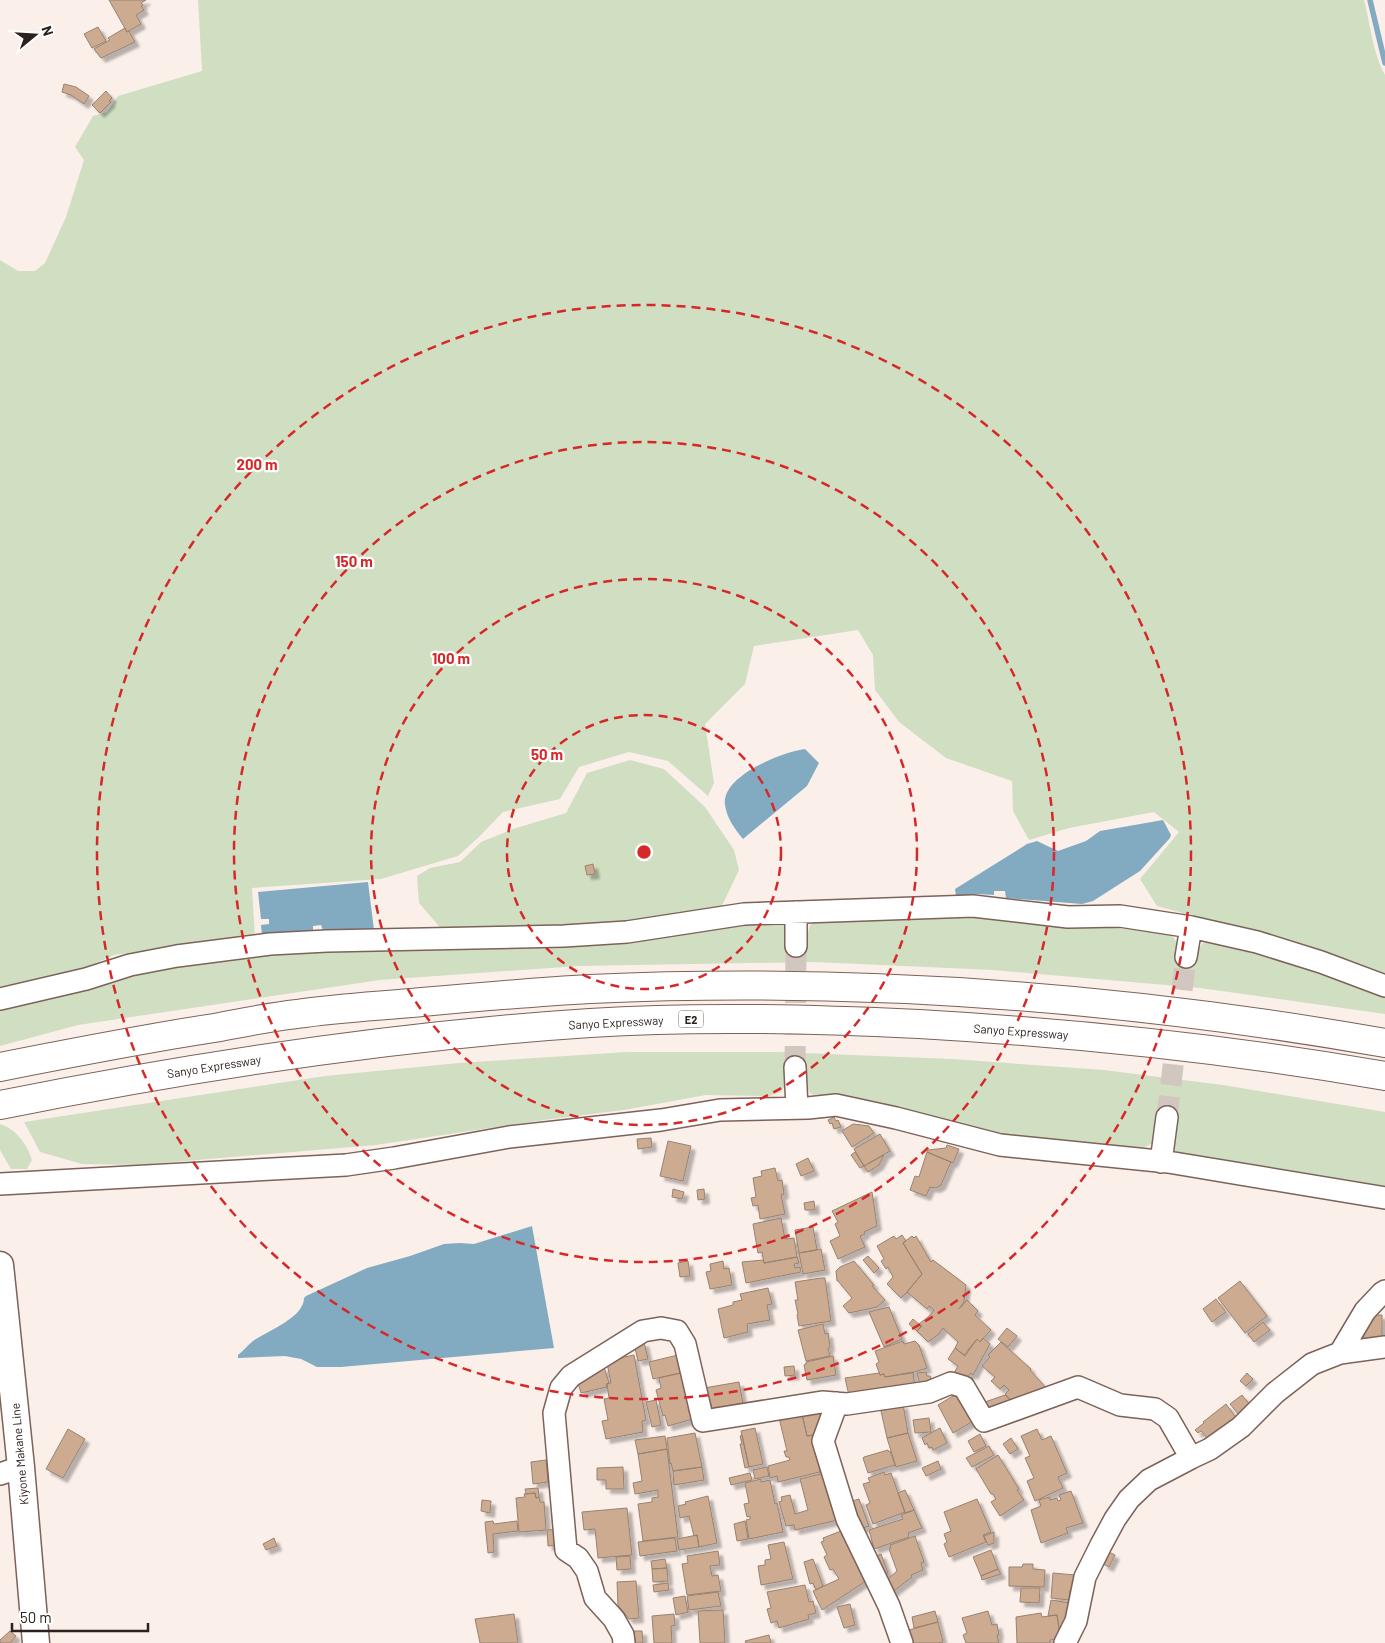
<svg xmlns="http://www.w3.org/2000/svg" width="1385" height="1643" font-family="Barlow,sans-serif">
  <style>
    .green { fill: #d0dfc1 }
    .water { fill: #82abc1 }
    .lines { fill: none; stroke-linecap: round; stroke-linejoin: round }
    .stream { stroke: #82abc1; stroke-width: 5.5 }
    .building { fill: #cdab90; stroke: #978271; filter: url(#shadow) }
    .minor-tunnel { stroke: #d2c6c1; stroke-width: 21; stroke-dasharray: 21 11; stroke-linecap: butt }
    .minor-casing { stroke: #7c6259; stroke-width: 24 }
    .major-casing { stroke: #7c6259; stroke-width: 29 }
    .highway-casing { stroke: #7c6259; stroke-width: 30 }
    .minor { stroke: #fff; stroke-width: 21 }
    .major { stroke: #fff; stroke-width: 26 }
    .highway { stroke: #fff; stroke-width: 28 }
    .ring { fill: none; stroke: #d62828; stroke-width: 2.5; stroke-dasharray: 9 6 }
    .labels { text-anchor: middle; dominant-baseline: central; stroke-width: 4.5; stroke-linejoin: round; paint-order: stroke }
    .shield { fill: #fff; stroke: #6b6461; stroke-width: 1 }
    .shield-label { font-size: 11px; font-weight: bold; fill: #2c211d }
    .street-label { font-size: 12px; fill: #2c211d; stroke: #fff }
    .centre { fill: #d62828; stroke: #fff; stroke-width: 2.5 }
    .ring-label { font-size: 15px; text-anchor: middle; font-weight: bold; fill: #d62828; stroke: #fff; stroke-width: 4.5; stroke-linejoin: round; paint-order: stroke }
  </style>
  <defs>
    <filter id="shadow"><feDropShadow dx="4.5" dy="4.5" stdDeviation="1" flood-color="#0004"/></filter>
  </defs>
  <rect width="100%" height="100%" fill="#fbefea"/>
  <path class="green" d="M198,0h1166c7,25 8,52 21,75v902l-100,-36 -128,-35 -17,-27 39,-47 -25,-20 -85,16 -40,12 -16,-29 -1,-30 -66,-23 -47,-36 -24,-32 -2,-35 -15,-25 -104,16 -9,38 -40,40 9,59 -6,13 -40,-35 -39,-9 -50,15 -19,32 -57,13 -23,24 -22,20 -77,23 -129,9 3,49 -141,18 -50,22 -64,13v-730l18,11h17l10,-8 21,-46 18,-57 -9,-13 18,-31 14,-4 11,-16 84,-25z
    M630,760l34,9 41,38 29,43 5,20 -20,42 -112,18 -163,2 -25,-29 -2,-27 13,-8 30,-6 21,-20 32,-13 53,-16 21,-40z
    M959,915l211,18 9,12 19,5 5,-7 12,-4 92,25 78,32v18l-185,-26 -207,-18 -179,-8 -235,4 -199,14 -302,45 -78,21v-38l141,-37 124,-17 400,-18 114,-15 7,4 18,24 6,-24 11,-5z
    M627,1052h152l173,7 152,11 119,15 162,27v76l-212,-35 -20,-10 -12,6 -131,-13 -82,-20 -107,-17 -11,-6 -6,-11 -18,2 -5,8 -12,4 -63,-1 -82,15 -80,10 -168,25 -238,20 -56,-1 -42,-12 -16,-30 301,-46 134,-13z
    M0,1124c16,5 27,20 32,36l-5,9h-16l-11,-19z"/>
  <path class="water" d="M805,749l14,14 -12,23 -64,53c-8,-10 -16,-20 -18,-34 -4,-29 57,-53 80,-56z
    M1163,820l8,15 -1,3 -30,33 -47,30 -11,3 -76,-6 -1,-7h-11v4l-16,-1 -22,2 -1,-7 72,-45 10,-3 21,10 28,-10 14,-10z
    M368,882l6,48 -50,3 -3,-8 -8,1v7l-51,3 -1,-11 8,-1v-5h-8l-3,-27z
    M532,1226l22,122 -213,19h-24l-16,-8 -16,-3 -47,2v-3c5,-4 10,-10 15,-14 14,-10 51,-23 51,-43l2,-2 61,-28 43,-12 34,-12 16,-1 14,1z"/>
  <g class="lines">
    <path class="stream" d="M1370,0l15,63"/>
  </g>
  <path class="building" d="M109,0h37l-5,3 2,2 -2,1 3,4 -8,5 5,9 -14,8z
    M98,27l8,14 -14,7 -8,-14z
    M125,28l2,4 2,-1 6,11 -34,16 -7,-9 16,-9 -2,-2z
    M64,84l12,3 13,9 -5,8 -13,-9 -9,-3z
    M106,91l6,7 -3,3 2,1 -11,11 -8,-8z
    M593,864l2,10 -8,1 -2,-9z
    M834,1117l2,4 2,-1 3,7 -7,2 -2,-6 -2,1 -2,-4z
    M853,1124l16,2 5,7 -22,14 -10,-16z
    M880,1134l10,17 -26,15 -10,-17z
    M651,1138l1,9 -14,2 -1,-10z
    M668,1141l23,5 -8,35 -23,-5z
    M947,1145l12,4 -6,14 -26,-11 1,-2 18,-2z
    M855,1152l9,14 -4,2 -9,-13z
    M927,1152l24,10 -10,23 -5,3 -6,-1 -4,9 -16,-6 5,-14 4,1z
    M884,1155l-5,10 -11,7 -4,-6z
    M808,1158l6,13 -13,5 -5,-12z
    M775,1168l3,13 4,-1 2,14 -3,1 4,19 -25,5 -2,-14 -5,1 -2,-8 5,-1 -3,-19 9,-2 -1,-5z
    M673,1189l11,3 -2,7 -10,-2z
    M704,1189l1,10 -7,1 -1,-10z
    M872,1192l5,34 -13,6 1,2 -5,2 5,11 -27,12 -8,-18 10,-5 -5,-12 3,-2 -6,-11z
    M814,1201l1,9h-10l-1,-7z
    M781,1218l4,21 9,-1 3,19 -33,6 -2,-11 -4,1 -5,-29z
    M813,1227l4,23 -18,3 -4,-23z
    M902,1235l4,6 -3,2 19,31 -15,18 -6,6 -14,-14 6,-7 -5,-10 -2,2 -5,-8 3,-2 -7,-13 17,-10 2,3z
    M912,1236l2,2 2,-2 15,26 2,-2 33,25 -2,17 -5,7 8,-9 11,11 -3,4 16,15 -11,12 -3,-3 -13,16 -9,-7 3,-6 -15,-14 -4,6 -11,8 -11,-11 5,-5 -3,-2 9,-7 6,-7 -5,-4 -2,3 -20,-17 15,-18 -19,-31z
    M821,1249l4,21 -22,4 -4,-21z
    M868,1256l11,12 -5,5 -11,-13z
    M797,1257l2,6 -5,1 1,4 5,-1 1,5 -55,11 -4,-21 21,-2 1,3z
    M688,1261l2,15 -10,1 -2,-14z
    M723,1261l1,8 5,-1 3,17 -22,4 -4,-17 5,-1 -1,-7z
    M854,1261l20,24 -2,1 13,14 -8,7 -28,6 -6,-7 9,-8 -14,-17h-1l-1,-10 4,-4z
    M821,1278h4l6,43 -32,5 -2,-11 1,-1 -3,-14h3l-3,-18z
    M1240,1281l27,35 -22,17 -27,-35z
    M768,1288l4,16 -5,1 3,15 -23,4 1,8 -24,6 -6,-29 15,-4v-3l9,-2 -2,-6z
    M1216,1299l10,13 -14,10 -9,-13z
    M889,1307l13,32 -18,8 -15,-35z
    M1375,1315h7v26h-19v-9z
    M913,1319l8,7 -4,5 -8,-7z
    M1263,1322l7,8 -16,12 -6,-8z
    M823,1324l2,10 3,-1 2,14 -2,1 2,8 -24,5 -8,-31z
    M1007,1328l10,8 -9,11 -10,-8z
    M983,1338l7,6 -17,31 -2,-2 -6,7 -12,-5 5,-9 -10,-7 7,-11 10,8 12,-17 3,3z
    M903,1341l1,3 11,-3 4,4 8,23 -16,5 -26,4 -1,-3 -4,1 -4,-11 3,-2 -4,-11z
    M644,1342l4,17 -10,2 -4,-17z
    M1001,1342l30,27 -1,1 17,19 -28,18 -14,-13 4,-4 -5,-5 -4,4 -9,-8 4,-4 -13,-11 8,-9 -2,-2z
    M634,1355l12,65 -4,1 1,11 -37,7 -4,-18 6,-1 -4,-21 5,-1 -2,-14 4,-1 -4,-20 3,-3z
    M678,1355l4,13h-3l1,5 -27,6 -4,-17z
    M833,1356l3,19 -29,5 -3,-15 2,-1v-2z
    M794,1366l1,9 -10,1 -1,-9z
    M604,1367l5,16 -3,1 1,3 -26,6 -4,-13 13,-3 -1,-4z
    M913,1372l2,17 -65,11 -5,-22 34,-5 1,2 4,-1 1,3z
    M926,1372l1,4h3l2,7 -12,2 -3,-12z
    M681,1373l12,46 -25,7 -3,-11 -2,1 -7,-26 5,-2 -2,-10z
    M1247,1373l6,6 -7,7 -6,-5z
    M739,1382l4,22 -32,6v-6l-5,1 -2,-17z
    M958,1393l17,27 -22,13 -15,-28z
    M1005,1395l11,11 -28,11 -3,-15z
    M1242,1395l9,11 -12,9 -9,-11z
    M656,1400l5,25 -9,2 -6,-25z
    M903,1404l5,29 -21,5 -6,-27z
    M1226,1404l11,15 -29,20 -7,-8 -3,2 -3,-3 9,-7 -1,-1z
    M822,1410l3,10 -5,14 -13,2 -5,-22z
    M802,1414l5,22 8,-1 5,37 -42,10 -1,-6 -7,2 -2,-12 22,-6 -1,-3h-3l-2,-6h3l-8,-33z
    M929,1418l2,14 -16,1 -2,-13z
    M755,1428l8,36 -14,3 -8,-36z
    M940,1428l7,15 -14,7 -1,-3 -3,1 -2,-5 -2,2 -3,-7z
    M68,1429l17,10 -22,39 -17,-9z
    M1037,1429l5,11 9,-4 16,37 -9,4 5,11 -28,13 -8,-20 7,-3 -9,-20 5,-2 -9,-20z
    M695,1433l7,34 -29,4 -2,-8 -1,1 -3,-26z
    M908,1433l9,28 -21,6 -9,-29z
    M980,1434l6,12 -12,6 -6,-11z
    M742,1435l7,32 -4,1 -5,-24h2l-2,-8z
    M665,1436l2,13 -29,5 -3,-14z
    M1011,1438l7,11 -8,5 -7,-10z
    M989,1446l5,9 -22,12 -6,-9z
    M667,1449l11,88 -35,4 -5,-37 14,-2v-4l6,-1v-7l-23,4 -2,-11 9,-2 -4,-27z
    M888,1450l1,2 1,-1 5,14 -27,8 -5,-15 1,-1z
    M998,1455l21,34 -2,1 7,10 -24,16 -9,-14 5,-3 -3,-5h-2l-15,-25z
    M546,1460l2,22 -15,2 -2,-22z
    M938,1461l3,8 -15,7 -4,-8z
    M623,1467l1,22h-18v-9h-9v-12z
    M702,1467l2,13 -30,5 -1,-14z
    M767,1467l2,9 -14,3 -2,-9z
    M884,1472l1,3 6,-2 14,39 -32,12 -7,-19 4,-2 -7,-19 7,-2 -2,-4z
    M750,1473l2,7 -21,5 -2,-7z
    M825,1473l13,47 -43,10 -1,-5 -8,1 -7,-24 3,-1 -1,-4 9,-2 5,19 13,-4 -8,-31z
    M761,1479v3l9,-2 5,24 2,-1 6,29 -34,7 -3,-19 4,-1v-3l-3,1 -3,-13 5,-1 -4,-20z
    M538,1488l1,9 -3,1 -1,-5 -9,1 -1,-5z
    M905,1490l9,20 -9,3 -7,-20z
    M1071,1491l12,32 -17,5 2,5 -27,10 -10,-33 10,-4 -2,-6 10,-3 1,3 7,-2 1,3 3,-1 -2,-5z
    M535,1493l1,5 3,-1 1,5h4l2,28 -27,2 -3,-34 9,-1 -1,-3z
    M708,1496l9,47 -18,4 -2,-12 -3,1 -5,-20 -9,2 -2,-12 8,-2 -1,-2z
    M859,1499l10,27 -12,4 -11,-27z
    M977,1499l14,33 -8,3 3,7 -37,15 -5,-13 3,-2 -3,-8 7,-3 -7,-19z
    M482,1500l9,1 -1,12 -9,-2z
    M627,1508l5,47 -34,3 -3,-29 -11,1 -2,-18z
    M914,1510l8,18 -14,5 1,4 -35,12 -5,-19 34,-11 -2,-4z
    M493,1521l1,3 23,-3 1,10 -25,3 1,18 -6,1 -3,-31z
    M745,1521l3,18 -11,2 -3,-17z
    M560,1529l2,16 -14,1 -1,-16z
    M841,1531l1,4 6,-3 18,49 -44,29 -9,-19 26,-12 -6,-10 -3,1 -6,-13 3,-2 -6,-13 3,-1 -1,-3z
    M994,1532v11l-6,2 -4,-9z
    M697,1535l2,12 -20,3 -2,-11z
    M915,1536l9,26 -3,1 2,7 -12,5 1,2 -22,17 -7,-11 14,-12 -8,-22 2,-1 -1,-3z
    M274,1538l3,8 -11,4 -3,-6z
    M675,1538l2,13 -37,5 -2,-14z
    M784,1542l9,37 -32,6 -3,-19 7,-1v-5l6,-1 -3,-14z
    M991,1550l7,19 -17,7 -8,-19z
    M718,1551l2,14 -10,1 2,10 6,-1 3,16 -34,4 -5,-31 6,-1 -1,-7z
    M1109,1552l6,3 -6,12 -6,-3z
    M881,1554l7,19 -11,4 -8,-18z
    M630,1556l1,13 -14,1 -1,-13z
    M665,1559l2,9 -15,1 -1,-8z
    M813,1559l10,27 -7,4 -3,-7 -3,1 -6,-22z
    M1023,1564h10v5l12,1 -1,17 -35,-1v-19h13z
    M667,1568l1,13 -15,1 -1,-13z
    M998,1569l3,5 -19,6 -1,-4z
    M1053,1573l22,2 -1,16 -4,-1 -1,10 -18,-2z
    M636,1581l3,37 -10,1 -11,-14 -1,-23z
    M668,1583l1,7 -15,2 -1,-7z
    M805,1585l4,17 4,-1 3,12 -8,2 1,4 -30,9 -2,-7 -6,2 -4,-14 4,-1 -4,-16z
    M1021,1588h19l-1,15 -19,-1z
    M718,1592l3,14 -32,4 -2,-14z
    M685,1596l3,16 -12,3 -3,-17z
    M1051,1600l19,3 -3,15 -7,15 -3,-18 -9,1z
    M850,1604l5,21 -11,3 -7,-21z
    M723,1610l2,33h-25l-2,-32z
    M935,1611l3,11 -24,6 -2,-11z
    M988,1611l4,14 5,-1 2,11h-2l2,8h-33l-3,-8 4,-2 -5,-15z
    M1041,1613l1,4 15,-2 3,21 -3,3 -7,1v3h-33l-1,-26z
    M514,1614l4,29h-38l-5,-24z
    M674,1614l1,11 -4,1 1,17h-18l-2,-27z
    M938,1622l5,20 -5,1h-25l-4,-13z
    M10,1631l6,5 -6,7h-10v-3z
    M634,1631h8l1,12h-8z
    M769,1635l2,8h-25l-1,-2z"/>
  <g class="lines">
    <path class="minor-tunnel" d="M795,1067l1,-121
      M1167,1117l19,-160"/>
    <defs>
      <path id="minor" d="M796,946v-34
        M1186,957l5,-30
        M0,999l86,-20 44,-14 47,-9 93,-12 57,-3 237,-5 63,-4 117,-18 229,-8 95,11 52,-1 71,11 66,15 64,20 64,24
        M795,1067l2,41
        M1161,1162l6,-45
        M0,1184l346,-19 48,-7 115,-21 152,-17 59,-10 88,-2 28,-3 60,13 104,27 168,17 217,36
        M1340,1353l25,-42 17,-18 3,-2
        M837,1403l-14,38 24,78 42,87 13,37
        M0,1474l21,-7
        M624,1643l-1,-8 -9,-16 -19,-21 -8,-27 -9,-13 -12,-8 -12,-137 7,-25 10,-12 72,-45 18,-3 16,3 8,13 18,77 119,-19 25,2 82,-12 22,-9 13,4 20,34 94,-34 42,18 35,4 13,9 23,40
        M1065,1643l11,-22 9,-44 16,-32 14,-26 14,-20 20,-19 42,-22 19,-9 31,-22 34,-34 37,-29 28,-11 45,-6"/>
      <path id="major" d="M0,1265l21,202 15,176"/>
      <path id="highway" d="M0,1067c71,-14 142,-28 214,-39 27,-5 55,-11 83,-14 41,-6 83,-8 125,-12 56,-5 112,-10 168,-13 265,-12 534,8 795,54
        M0,1105c195,-39 391,-69 590,-82 109,-7 219,-4 329,1 156,9 312,25 466,52"/>
    </defs>
    <use href="#minor" class="minor-casing"/>
    <use href="#major" class="major-casing"/>
    <use href="#highway" class="highway-casing"/>
    <use href="#minor" class="minor"/>
    <use href="#major" class="major"/>
    <use href="#highway" class="highway"/>
  </g>
  <g class="ring">
    <circle cx="644" cy="852" r="137"/>
    <circle cx="644" cy="852" r="273"/>
    <circle cx="644" cy="852" r="410"/>
    <circle cx="644" cy="852" r="547"/>
  </g>
  <g class="labels">
    <rect class="shield" x="678.5" y="1010.5" width="25" height="17" rx="4"/>
    <g class="shield-label">
      <text x="691" y="1019">E2</text>
    </g>
    <g class="street-label">
      <text transform="translate(616 1022) rotate(-3)">Sanyo Expressway</text>
      <text transform="translate(1021 1031) rotate(4)">Sanyo Expressway</text>
      <text transform="translate(214 1066) rotate(-9)">Sanyo Expressway</text>
      <text transform="translate(19 1454) rotate(-95)">Kiyone Makane Line</text>
    </g>
  </g>
  <circle cx="644" cy="852" r="8" class="centre"/>
  <g class="ring-label">
    <text x="257" y="470">200 m</text>
    <text x="354" y="567">150 m</text>
    <text x="451" y="664">100 m</text>
    <text x="547" y="760">50 m</text>
  </g>
  <g transform="translate(35 35) rotate(72)" stroke="#ffffff" stroke-width="4" paint-order="stroke">
  <path d="M0-4L9 19L0 12L-9 19Z" fill="#2c211d"/>
  <text y="-8" font-size="14" font-weight="bold" text-anchor="middle" fill="#2c211d">N</text>
  </g>
  <path d="M12 1623v8h136v-8" fill="none" stroke="#2c211d" stroke-width="2.5"/>
  <text x="20" y="1623" font-size="15" fill="#2c211d" stroke="#ffffff" stroke-width="4" paint-order="stroke">50 m</text>
</svg>
